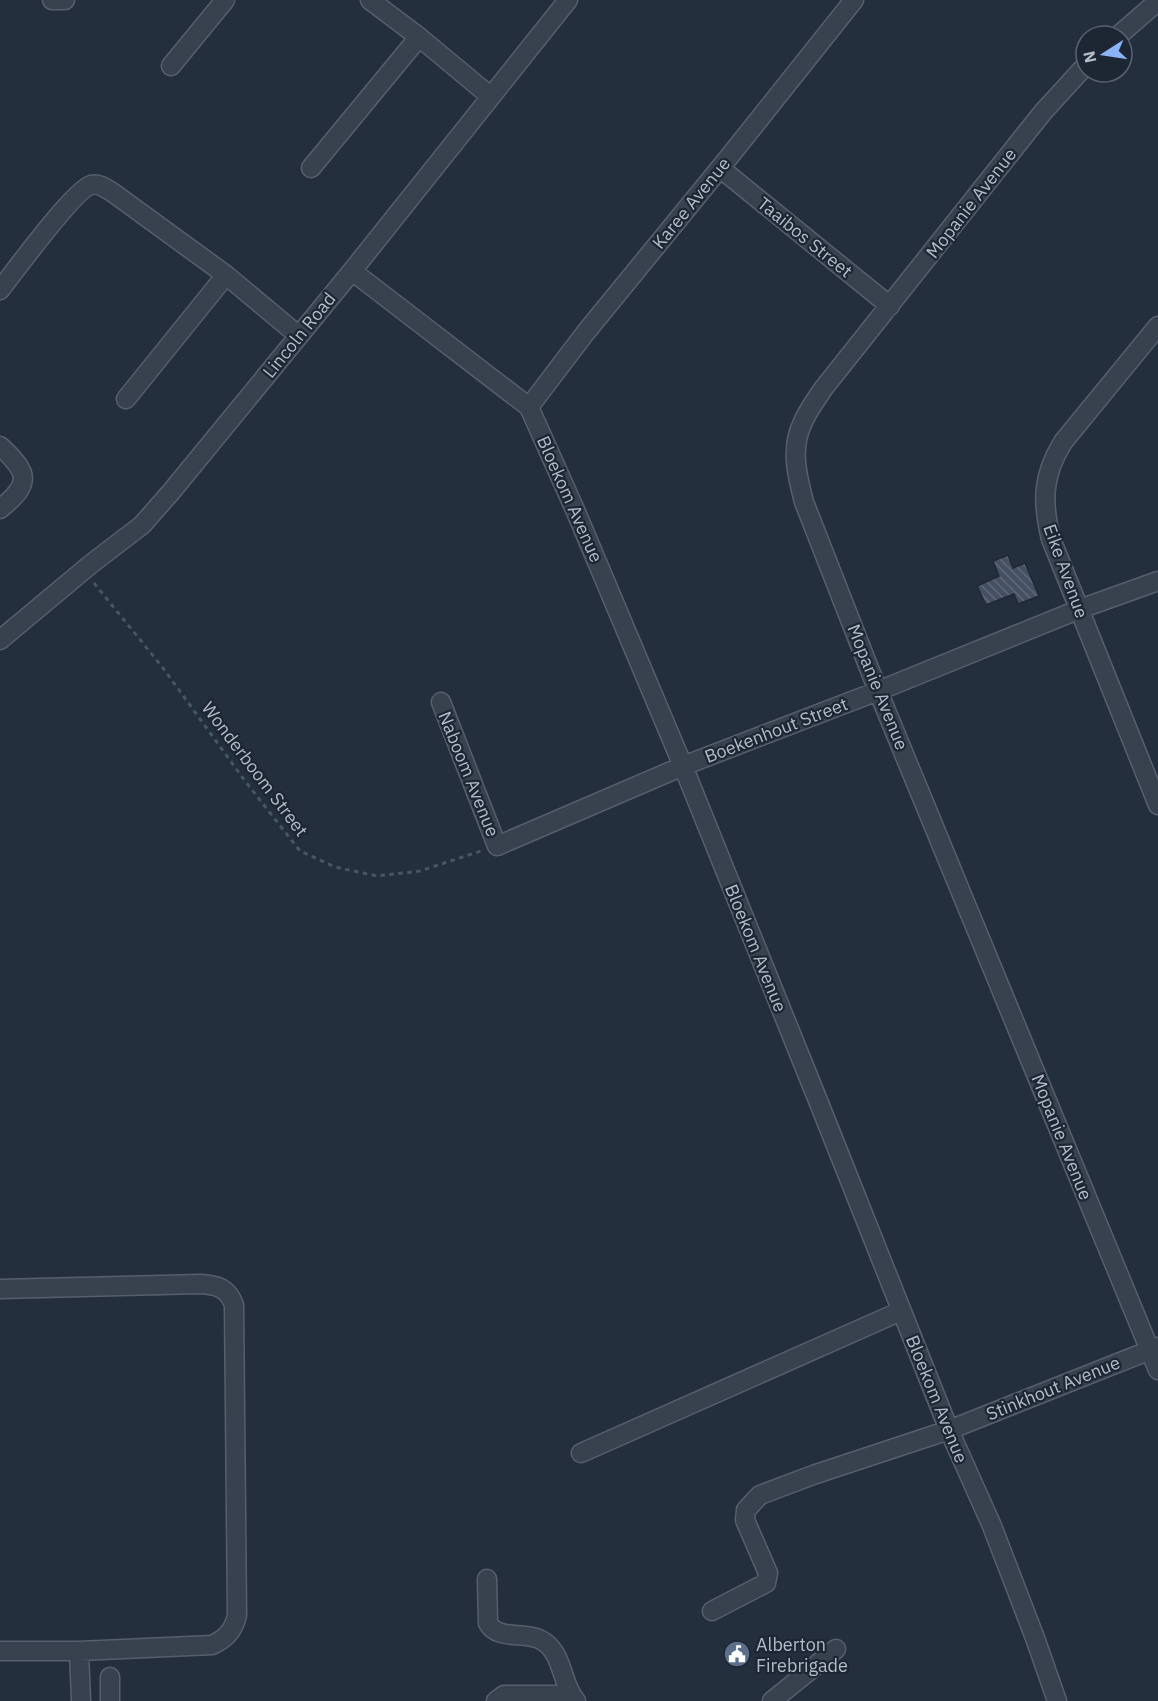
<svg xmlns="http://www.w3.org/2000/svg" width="1158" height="1701" font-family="'IBM Plex Sans',sans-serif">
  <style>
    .building { fill: url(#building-back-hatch); stroke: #1f2835; stroke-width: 1.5 }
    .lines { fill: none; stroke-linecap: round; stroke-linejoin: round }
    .minor-casing { stroke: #565f6c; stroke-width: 21 }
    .path { stroke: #44595c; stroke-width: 3; stroke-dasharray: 4.5 4.5; stroke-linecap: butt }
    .minor { stroke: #38414e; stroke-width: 18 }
    .labels { text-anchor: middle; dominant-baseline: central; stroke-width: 4.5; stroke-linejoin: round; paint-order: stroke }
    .street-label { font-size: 18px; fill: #b4bcc9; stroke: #1d2633 }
    .poi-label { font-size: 18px; fill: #b4bcc9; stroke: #1d2633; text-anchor: start }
  </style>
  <defs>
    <pattern id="building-back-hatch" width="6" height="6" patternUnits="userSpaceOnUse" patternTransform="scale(1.5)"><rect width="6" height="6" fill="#455162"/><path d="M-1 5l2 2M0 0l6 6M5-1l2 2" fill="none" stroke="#5d6877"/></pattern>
  </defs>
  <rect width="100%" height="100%" fill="#242f3e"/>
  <path class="building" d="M1008,555l5,13 12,-5 14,33 -21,8 -4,-10 -28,11 -9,-19 22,-10 -6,-15z"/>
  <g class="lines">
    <defs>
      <path id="minor" d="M52,0h13
        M370,0l49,37 71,59
        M1118,36l40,-35
        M1086,65l-43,47 -220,277c-7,11 -15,21 -20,33 -13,26 -6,53 1,80l74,189 280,679
        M171,66l54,-66
        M311,168l108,-131
        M720,168l170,138
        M352,271l177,136 47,105 107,254 138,342 128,322 43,96 43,112 22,63
        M0,290c14,-18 74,-100 91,-105 8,-2 14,3 21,7l114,83 73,61
        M1158,326l-95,116c-21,34 -21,60 -12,97l107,266
        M126,399l100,-124
        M529,407l57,-75 143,-175 125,-157
        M0,446c29,27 32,37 0,63
        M0,640l91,-76 51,-39 29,-33 181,-221 216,-271
        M441,702l56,144 186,-80 195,-75 202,-82 78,-28
        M0,1289l201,-5c16,1 27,4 33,21l3,310c-3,15 -11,24 -25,30l-133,6h-79
        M581,1453l320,-142
        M487,1579l1,44c9,17 35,9 51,16 25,11 21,44 37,62
        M712,1611l54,-28 2,-10 -23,-53 1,-10 14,-15 53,-20 136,-45 209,-83
        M79,1651l2,50
        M110,1677v24
        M496,1701l8,-6h67
        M772,1701l64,-52"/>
    </defs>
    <use href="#minor" class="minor-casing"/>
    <path class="path" d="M94,583l69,85 82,113 55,70 35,16 42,9 43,-5 61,-20"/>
    <use href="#minor" class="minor"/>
  </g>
  <defs>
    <symbol id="civic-disc" viewBox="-11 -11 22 22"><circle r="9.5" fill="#5c6f8a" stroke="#1d2633"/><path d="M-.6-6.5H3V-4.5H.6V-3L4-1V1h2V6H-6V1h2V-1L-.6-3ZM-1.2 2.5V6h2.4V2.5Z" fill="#fff"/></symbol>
  </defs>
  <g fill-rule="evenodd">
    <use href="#civic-disc" x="722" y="1639" width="30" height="30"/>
  </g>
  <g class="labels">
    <g class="street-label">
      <text transform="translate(691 203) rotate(-51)">Karee Avenue</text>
      <text transform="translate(971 203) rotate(-52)">Mopanie Avenue</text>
      <text transform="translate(805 237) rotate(39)">Taaibos Street</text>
      <text transform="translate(299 335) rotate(-51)">Lincoln Road</text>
      <text transform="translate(570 499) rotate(66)">Bloekom Avenue</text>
      <text transform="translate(1066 571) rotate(70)">Eike Avenue</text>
      <text transform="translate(878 687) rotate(68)">Mopanie Avenue</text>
      <text transform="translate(776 730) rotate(-21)">Boekenhout Street</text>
      <text transform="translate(255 769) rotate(53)">Wonderboom Street</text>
      <text transform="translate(469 774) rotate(68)">Naboom Avenue</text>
      <text transform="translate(756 948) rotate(68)">Bloekom Avenue</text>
      <text transform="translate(1062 1137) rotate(68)">Mopanie Avenue</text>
      <text transform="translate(1053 1388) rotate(-22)">Stinkhout Avenue</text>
      <text transform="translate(937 1399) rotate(68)">Bloekom Avenue</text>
    </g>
    <g class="poi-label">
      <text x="756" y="1644">Alberton<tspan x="756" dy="21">Firebrigade</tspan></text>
    </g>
  </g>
  <g transform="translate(1104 54) rotate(258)"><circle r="28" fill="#1d2633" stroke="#59626f" stroke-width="1.5"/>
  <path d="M0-4.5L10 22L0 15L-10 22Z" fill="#8ab4f8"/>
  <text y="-9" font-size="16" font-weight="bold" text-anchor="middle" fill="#b4bcc9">N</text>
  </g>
</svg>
